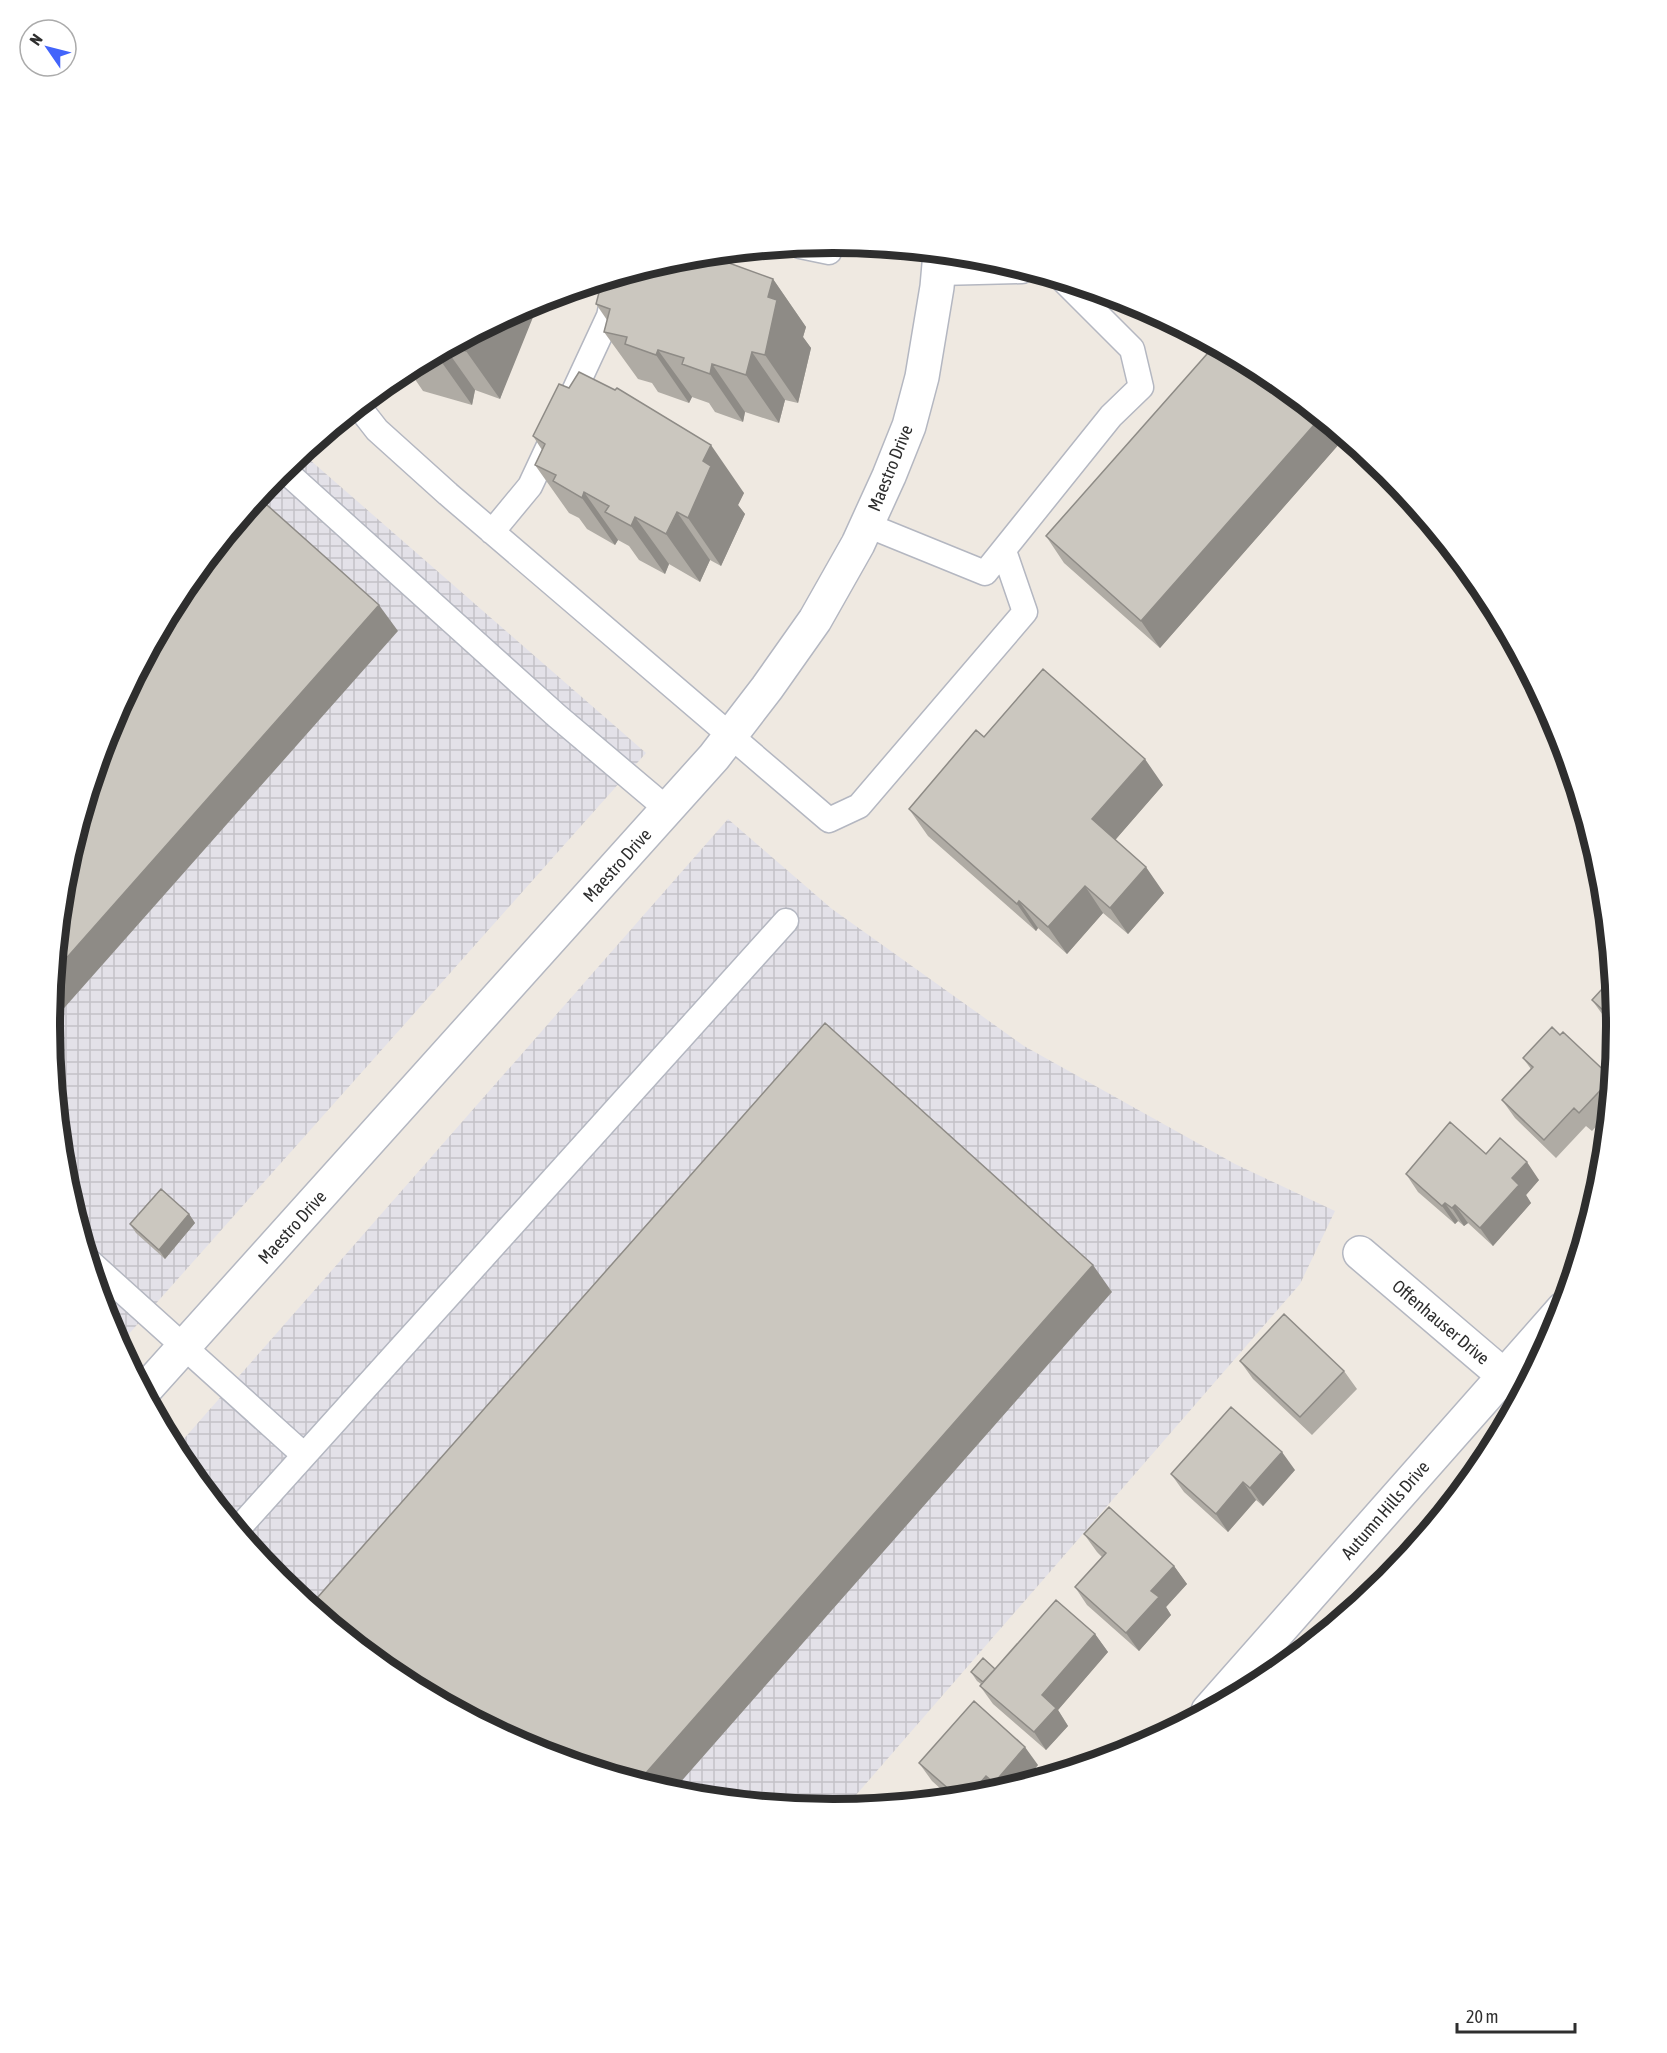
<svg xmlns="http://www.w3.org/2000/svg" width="1667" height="2053" font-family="'Asap Condensed',sans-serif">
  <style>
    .industrial { fill: url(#industrial-grid) }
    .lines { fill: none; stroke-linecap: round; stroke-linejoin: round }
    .service-casing { stroke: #b4b7c1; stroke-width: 27 }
    .minor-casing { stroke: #b4b7c1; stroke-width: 36 }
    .service { stroke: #fff; stroke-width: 24 }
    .minor { stroke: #fff; stroke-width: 33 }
    .wall { fill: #afaba4 }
    .shaded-wall { fill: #8e8b86 }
    .building { fill: #cbc7bf; stroke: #8e8b86; stroke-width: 1.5 }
    .labels { text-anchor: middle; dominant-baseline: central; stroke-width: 6; stroke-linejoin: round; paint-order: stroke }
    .street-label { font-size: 18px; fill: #2e2e2e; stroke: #fff }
    .rim { fill: none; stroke: #2e2e2e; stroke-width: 8 }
  </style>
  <defs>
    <pattern id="industrial-grid" width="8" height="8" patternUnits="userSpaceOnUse" patternTransform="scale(1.5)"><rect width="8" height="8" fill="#e3e1e8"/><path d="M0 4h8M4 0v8" fill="none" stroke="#c3c1c7"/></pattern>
  </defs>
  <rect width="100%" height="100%" fill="#efe9e1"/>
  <path class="industrial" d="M302,453l344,300 -527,592 -10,-19 -44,-147 -15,-153 15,-153 44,-147 73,-135 97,-119z
    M728,819l104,90 192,137 211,118 100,47 -35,73 -457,526h-10l-153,-15 -147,-44 -135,-73 -119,-97 -98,-119 -6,-13z"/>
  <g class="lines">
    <defs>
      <path id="service" d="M800,246l29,6
        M939,273l83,-2 3,-2
        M569,402l40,-86 9,-40
        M359,407l18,23 71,64 381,326 30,-14 166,-194 -21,-61
        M283,469l274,247 110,93
        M867,525l118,48 126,-157 30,-29 -9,-38 -68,-68
        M492,532l38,-46 22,-47
        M90,1262l214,193
        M237,1530l549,-609"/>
      <path id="minor" d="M1360,1253l163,139
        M144,1391l570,-634 53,-69 48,-68 43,-76 31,-68 20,-50 13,-49 15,-90 3,-34
        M1208,1711l355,-402"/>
    </defs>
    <use href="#service" class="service-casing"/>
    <use href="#minor" class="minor-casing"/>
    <use href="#service" class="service"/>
    <use href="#minor" class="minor"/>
  </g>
  <path class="wall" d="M773,279l33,48 -3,10 8,11 -13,55 -13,-3 -6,23 -34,-11 -2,10 -28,-10 -6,-9 -17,-6 -3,6 -31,-11 -6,-9 -14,-4 -34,-47 3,-12 -11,-16z
    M534,302l-34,97 -25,-9 -3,15 -49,-14 -15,-22z
    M1269,375l119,97 40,48 -88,-77 -180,205 -96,-85 -18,-27z
    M569,388l175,105 -6,12 7,9 -24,52 -11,-6 -10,22 -31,-18 -4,10 -26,-14 -10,-14 -11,-6 -3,5 -28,-16 -8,-11 -10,-5 -34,-48 7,-15 -9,-14z
    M984,737l179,48 -48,55 49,53 -36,41 -25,-21 -36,41 -29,-26 -2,3 -108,-95 -19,-27z
    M1613,977l4,50v2l-12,-11 -13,-18z
    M1523,1058l89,21 -3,34 -17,18 -6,-5 -30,32 -41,-40 -13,-18 29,-31z
    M1486,1154l53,26 -13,15 5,8 -38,43 -25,-23 -4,3 -6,-5 -3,3 -37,-32 -12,-18z
    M189,1214l6,9 -30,36 -29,-26 -6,-9z
    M1240,1361l104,10 13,18 -45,46 -59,-56z
    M1295,1470l-32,36 -7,-6 -28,32 -44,-40 -13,-18z
    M1084,1534l90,32 13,18 -21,23 5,8 -32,36 -52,-46 -12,-18 27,-30 -5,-5z
    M1095,1634l13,18 -50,58 10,16 -22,24 -53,-46 -13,-18 1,-2 -4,-3 -6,-9 24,-3z
    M919,1763l119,2 -18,20 -34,11 -34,3 -20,-18z"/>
  <path class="shaded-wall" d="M773,279l33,48 -3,10 8,11 -13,55 -33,-48 3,-58z
    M540,300l-40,99 -34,-48 7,-16 61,-33z
    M446,349l29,41 -3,15 -34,-48 1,-5z
    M658,350l34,47 -3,6 -33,-48z
    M752,352l33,48 -6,23 -33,-48z
    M712,364l33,48 -2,10 -33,-48z
    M1321,417l3,3 16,23 -180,205 -19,-27z
    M711,445l33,48 -6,12 7,9 -24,52 -33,-48 15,-57z
    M584,492l34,48 -3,5 -33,-47z
    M677,512l33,48 -10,22 -34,-48z
    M635,517l34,47 -4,10 -34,-48z
    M379,605l19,26 -348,393 5,-53z
    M1145,759l18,26 -53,61 -18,-27z
    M1146,867l18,26 -36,41 -18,-26z
    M1085,886l18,27 -36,41 -19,-27z
    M1019,901l19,27 -2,3 -19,-27z
    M1527,1162l12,18 -13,15 5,8 -38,43 -13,-18 32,-50z
    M1445,1203l13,18 -3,3 -13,-18z
    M1455,1205l13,18 -4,3 -12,-18z
    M189,1214l6,9 -30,36 -6,-9z
    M1093,1265l19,27 -441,501 -33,-11z
    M1282,1452l13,18 -32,36 -13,-18z
    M1243,1482l13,18 -28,32 -12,-18z
    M1174,1566l13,18 -21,23 5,8 -32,36 -13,-18 25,-42z
    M1095,1634l13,18 -50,58 10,16 -22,24 -12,-18 8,-37z
    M1025,1747l13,18 -18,20 -20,6 -6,-8z
    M986,1776l11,16 -11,4 -18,1z"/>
  <path class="building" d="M707,255l66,24 -5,18 9,3 -12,55 -13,-3 -6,23 -34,-11 -2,10 -28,-10 2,-6 -26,-8 -2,5 -31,-11 2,-7 -23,-5 6,-23 -14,-5 6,-23 79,-23z
    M473,335l-7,16 -14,-5z
    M1215,345l54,30 52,42 -180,204 -95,-85z
    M439,352l-1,5 -5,-1z
    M579,372l36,18 2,-2 94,57 -8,16 8,5 -23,52 -11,-6 -11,22 -31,-17 -4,9 -26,-14 4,-6 -25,-14 -2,6 -29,-17 3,-6 -21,-10 10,-21 -12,-8 26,-52 10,4z
    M1341,434l47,38 9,12z
    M258,497l121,108 -324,366 10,-98 44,-147 73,-135z
    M1043,669l102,90 -53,60 54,48 -36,41 -25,-22 -37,41 -29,-26 -2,3 -108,-95 67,-79 8,7z
    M1613,977l4,46 -25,-23z
    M825,1023l268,242 -455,517 -105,-31 -135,-73 -88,-72z
    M1552,1027l8,8 3,-3 49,46 -33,35 -5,-5 -30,32 -42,-40 31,-33 -10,-9z
    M1450,1122l36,32 14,-16 27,24 -15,16 7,7 -39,43 -25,-23 -3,3 -7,-5 -3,3 -36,-32z
    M161,1189l28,25 -30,36 -29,-26z
    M1284,1314l60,57 -44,46 -60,-56z
    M1231,1407l51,45 -32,36 -7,-6 -27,32 -45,-40z
    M1109,1507l65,59 -23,25 8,6 -33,36 -51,-46 31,-34 -22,-19z
    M1056,1600l39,34 -53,61 14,13 -22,24 -54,-46z
    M983,1658l12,11 -12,13 -12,-10z
    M974,1701l51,46 -31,36 -8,-7 -18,21 -9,1 -40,-35z
    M878,1800l7,5 -13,2z"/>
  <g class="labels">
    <g class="street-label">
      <text transform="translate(890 468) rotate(-68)">Maestro Drive</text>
      <text transform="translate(617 865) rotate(-48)">Maestro Drive</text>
      <text transform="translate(292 1227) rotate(-48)">Maestro Drive</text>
      <text transform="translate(1441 1322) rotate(40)">Offenhauser Drive</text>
      <text transform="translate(1385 1510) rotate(-49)">Autumn Hills Drive</text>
    </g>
  </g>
  <path d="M0 0H1667V2053H0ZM60 1026a773 773 0 1 1 1546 0a773 773 0 1 1-1546 0Z" fill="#fff" fill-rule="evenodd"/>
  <path class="rim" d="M60 1026a773 773 0 1 1 1546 0a773 773 0 1 1-1546 0Z"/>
  <g transform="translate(48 48) rotate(305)"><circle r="28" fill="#ffffff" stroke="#ababab" stroke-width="1.5"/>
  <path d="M0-4.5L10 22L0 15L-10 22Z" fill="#4264fb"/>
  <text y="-9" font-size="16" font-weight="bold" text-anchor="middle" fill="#2e2e2e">N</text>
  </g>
  <path d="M1457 2023v9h118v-9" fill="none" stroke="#2e2e2e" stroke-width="3"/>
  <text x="1466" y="2023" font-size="18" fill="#2e2e2e" stroke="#ffffff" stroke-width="4.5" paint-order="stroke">20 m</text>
</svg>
